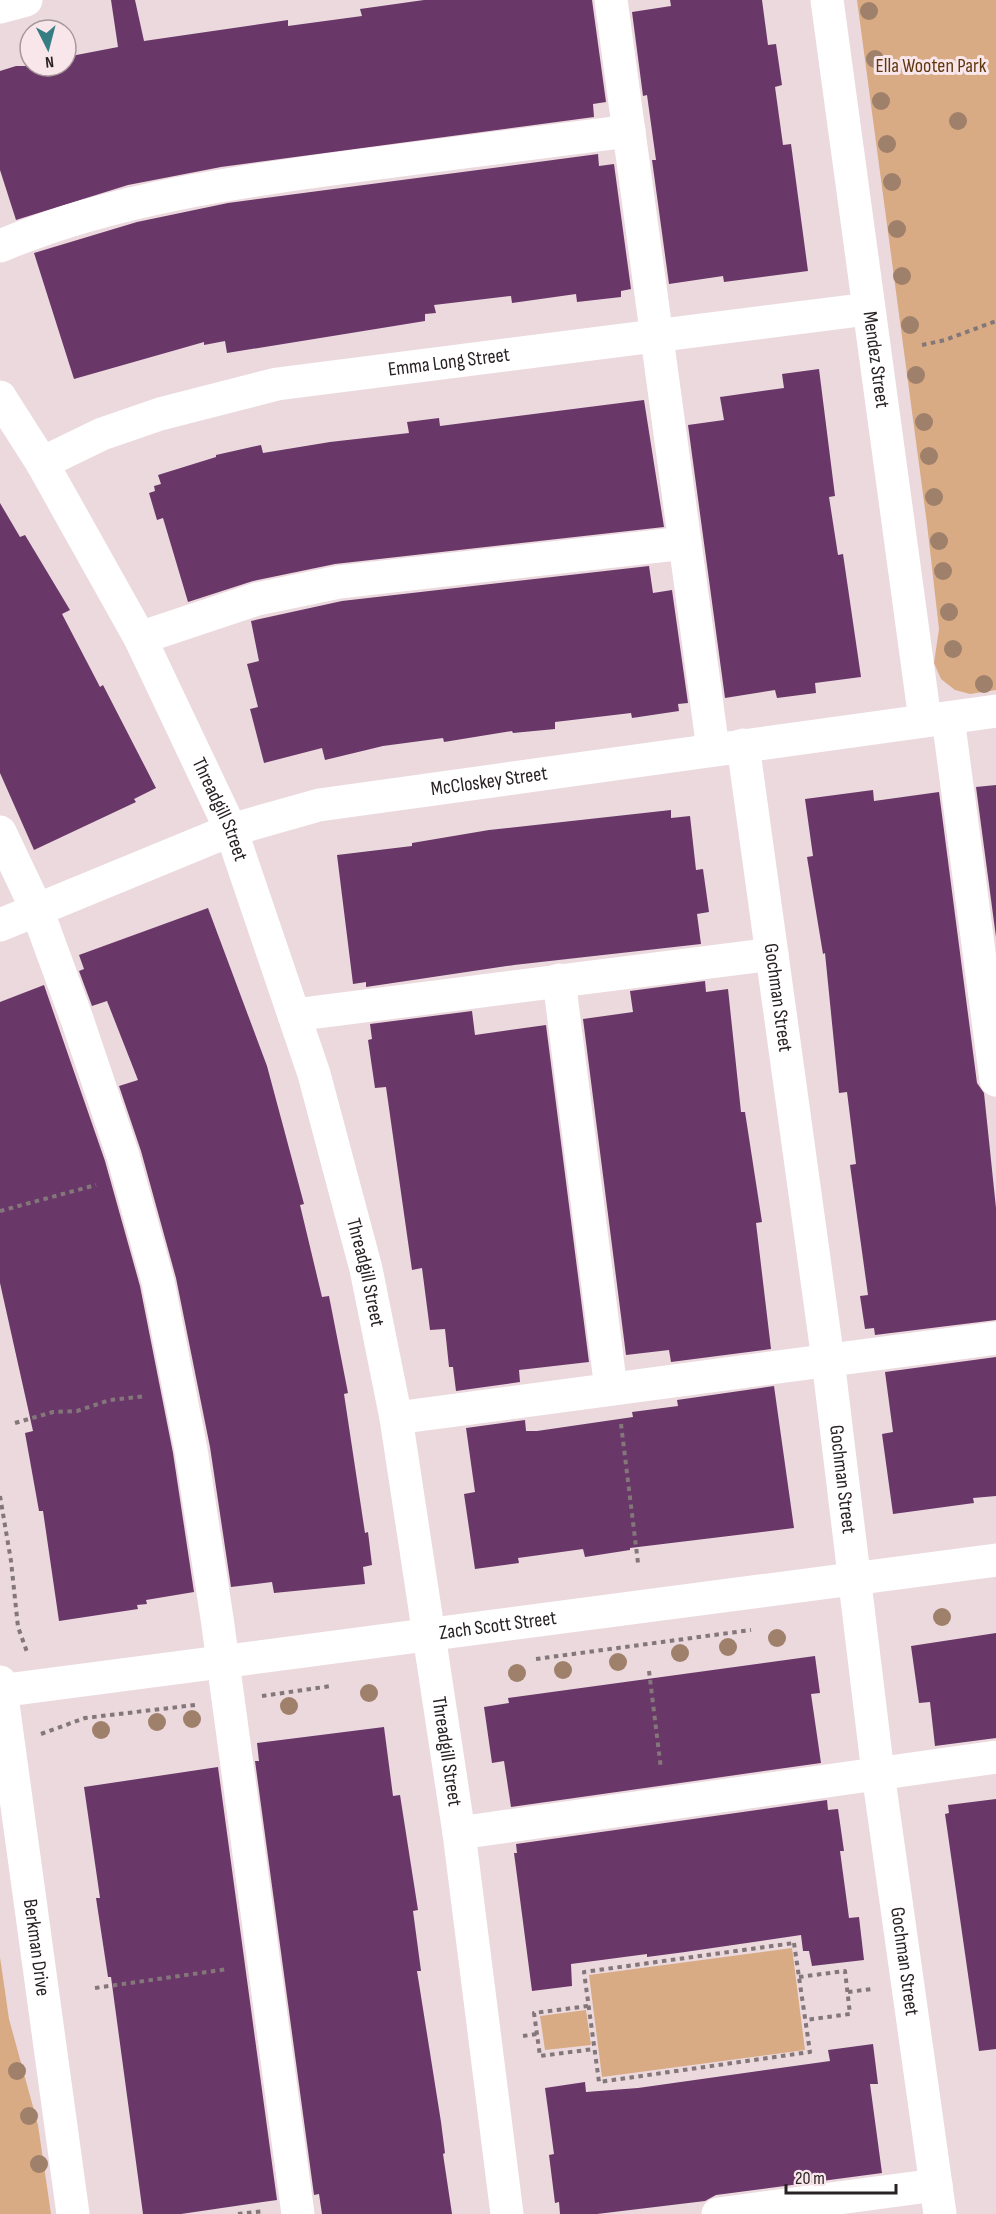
<svg xmlns="http://www.w3.org/2000/svg" width="996" height="2214" font-family="'Sofia Sans Condensed',sans-serif">
  <style>
    .green { fill: #d8ab84 }
    .building { fill: #6a3769 }
    .lines { fill: none; stroke-linecap: round; stroke-linejoin: round }
    .path { stroke: #83777a; stroke-width: 4; stroke-dasharray: 4.5 4.5; stroke-linecap: butt }
    .minor { stroke: #fff; stroke-width: 33 }
    .tree { fill: #9f806b }
    .labels { text-anchor: middle; dominant-baseline: central; stroke-width: 6; stroke-linejoin: round; paint-order: stroke }
    .park-label { font-size: 20px; fill: #60380d; stroke: #f9e6eb }
    .street-label { font-size: 20px; fill: #292224; stroke: #f9e6eb }
  </style>
  <rect width="100%" height="100%" fill="#ebd9de"/>
  <path class="green" d="M857,0h139v690l-26,4 -15,-4 -14,-11 -7,-16 5,-34 -12,-105z
    M792,1948l13,102 -203,27 -13,-102z
    M0,1957l9,62 29,106 13,89h-51z
    M586,2010l5,35 -46,5 -5,-34z"/>
  <path class="building" d="M111,0h24l9,41 144,-21v6l74,-10 -2,-7 64,-9h168l14,102 -13,2 1,13 -373,50 -93,18 -112,35 -16,-50v-99l16,-5h50v-9l52,-10z
    M670,0h92l6,45 8,-1 6,41 -7,2 8,58 8,-1 17,127 -84,11 -1,-6 -54,8 -17,-124h4l-9,-65 -4,1 -11,-84 39,-6z
    M598,154l1,12 15,-2 17,125 -10,2v6l-44,5 -1,-8 -64,9 -1,-7 -77,9 2,8 -11,1v7l-198,32 -2,-12 -21,4v-3l-130,37 -40,-126 103,-31 91,-19z
    M819,369l16,127 -6,1 9,58 5,-1 18,123 -46,6 1,10 -39,5 -2,-8 -50,8 -37,-273 36,-5 -4,-23 64,-9 -2,-14z
    M644,400l20,127 -329,37 -82,17 -65,21 -25,-84 -6,2 -8,-27 6,-2 -1,-5 7,-2 -3,-9 58,-18v-2l45,-10 2,8 67,-11 79,-9 -2,-11 32,-4 1,8z
    M0,503l20,34 5,-2 45,75 -8,4 38,73 3,-2 53,103 -22,11 2,3 -102,48 -34,-77z
    M649,566l4,27 19,-3 16,113 -10,1 1,7 -47,7 -1,-5 -76,9v7l-42,4 -1,-2 -68,11 -1,-4 -60,8 -58,14 -3,-12 -58,15 -14,-54 8,-2 -11,-43 12,-3 -8,-40 91,-20z
    M996,785v152l-20,-150z
    M873,790l1,11 65,-9 38,291 7,10 12,115v112l-121,15 -1,-7 -9,1 -5,-33 8,-1 -18,-130 6,-1 -9,-72 -8,1 -14,-140 -2,1 -16,-97 6,-1 -8,-57z
    M671,810v8l19,-2 6,54 7,-1 6,43 -12,2 4,30 -187,21 -148,22v-5l-13,2 -16,-129 75,-9v-3l77,-13z
    M208,908l59,158 37,138 -4,1 22,92 7,-1 19,97 -4,1 21,139 3,-1 4,33 -9,2 2,17 -91,9 -2,-11 -41,5 -21,-140 -34,-169 -35,-127 -22,-65 19,-6 -31,-79 -15,5 -13,-35 5,-2 -5,-14z
    M705,981l1,11 22,-3 13,123h4l17,110 -6,1 15,126 -100,13 -2,-12 -43,5 -43,-336 50,-7 -3,-21z
    M44,985l61,176 35,125 33,167 21,139 -48,8 1,4 -10,1 1,4 -79,12 -16,-110h-4l-14,-78 8,-2 -33,-148v-281z
    M472,1011l3,24 71,-10 43,337 -70,8 1,12 -64,9 -3,-24h-4l-4,-38 -15,1 -8,-62 -10,2 -26,-183 -11,1 -7,-48 4,-1 -2,-15z
    M996,1357v139l-23,2 1,5 -81,11 -11,-80 11,-2 -8,-60z
    M774,1386l20,142 -164,20v2l-45,7 -2,-8 -65,9 1,5 -44,6 -11,-75 11,-2 -9,-64 59,-8 1,11h11l96,-14 -1,-5 46,-6 -1,-6z
    M996,1633v105l-61,8 -5,-44 -11,1 -8,-57z
    M815,1656l5,37 -9,1 10,69 -310,44 -7,-46 -12,2 -8,-56 25,-4 -1,-5z
    M384,1727l9,69 7,-1 18,115 -5,1 8,60h-4l24,151 4,31 -2,1 9,60h-130l-3,-20 -5,1 -59,-434h4l-2,-18z
    M218,1767l59,433 -96,14h-38l-32,-237h-3l-12,-79h4l-16,-111z
    M996,1799v250l-17,2 -34,-237 4,-1 -1,-8z
    M827,1800l1,10 10,-1 6,42h-4l9,67 10,-1 5,43 -52,6 -3,-15h-6l-2,-16 -116,17 -38,5v-3l-76,10 1,22 -40,5 -18,-138h3l-1,-9z
    M873,2044l5,40h-8l12,89 -166,22 -11,6 -108,13h-37l-1,-12 -4,1 -6,-48 5,-1 -9,-66 40,-6 1,10 52,-4 192,-27 -2,-11z"/>
  <g class="lines">
    <path class="path" d="M922,345l23,-5 51,-19
      M0,1211l96,-26
      M15,1423l38,-11 24,-1 33,-11 36,-4
      M621,1424l17,139
      M0,1496l11,65 7,66 9,25
      M536,1659l215,-29
      M649,1671l12,98
      M262,1696l69,-10
      M41,1734l44,-16 110,-13
      M794,1943l16,109 -211,30 -15,-110z
      M799,1977l46,-6 5,43 -45,6
      M95,1988l133,-19
      M848,1992l24,-3
      M588,2006l-54,7 6,43 54,-7
      M523,2036l14,-2
      M238,2214l26,-3"/>
    <g class="minor">
      <path d="M611,0l102,749"/>
      <path id="s1" d="M827,0l98,720"/>
      <path d="M0,7l26,-7"/>
      <path d="M0,246c114,-48 241,-65 363,-81 88,-11 177,-22 266,-34"/>
      <path id="s2" d="M0,397l42,66 98,175 91,192 83,244 52,195 30,149 63,415 48,381"/>
      <path id="s3" d="M42,463l60,-29 58,-20 117,-30 591,-75"/>
      <path d="M140,638l117,-39 82,-17 346,-39"/>
      <path d="M948,718l48,362"/>
      <path id="s4" d="M743,745l85,615 50,413 62,441"/>
      <path d="M0,832l37,78 41,112 45,134 35,126 33,168 26,168 81,596"/>
      <path id="s5" d="M0,925l231,-95 88,-25 677,-94"/>
      <path d="M559,980l52,409"/>
      <path d="M294,1015l478,-61"/>
      <path d="M396,1418l600,-80"/>
      <path id="s6" d="M0,1682l73,532"/>
      <path id="s7" d="M0,1691l996,-131"/>
      <path d="M459,1833l537,-76"/>
      <path d="M718,2214l218,-29"/>
    </g>
  </g>
  <g class="tree">
    <circle cx="869" cy="11" r="9"/>
    <circle cx="875" cy="59" r="9"/>
    <circle cx="881" cy="101" r="9"/>
    <circle cx="958" cy="121" r="9"/>
    <circle cx="887" cy="144" r="9"/>
    <circle cx="892" cy="182" r="9"/>
    <circle cx="897" cy="229" r="9"/>
    <circle cx="902" cy="276" r="9"/>
    <circle cx="910" cy="325" r="9"/>
    <circle cx="916" cy="375" r="9"/>
    <circle cx="924" cy="422" r="9"/>
    <circle cx="929" cy="456" r="9"/>
    <circle cx="934" cy="497" r="9"/>
    <circle cx="939" cy="541" r="9"/>
    <circle cx="943" cy="571" r="9"/>
    <circle cx="949" cy="612" r="9"/>
    <circle cx="953" cy="649" r="9"/>
    <circle cx="984" cy="684" r="9"/>
    <circle cx="942" cy="1617" r="9"/>
    <circle cx="777" cy="1638" r="9"/>
    <circle cx="728" cy="1647" r="9"/>
    <circle cx="680" cy="1653" r="9"/>
    <circle cx="618" cy="1662" r="9"/>
    <circle cx="563" cy="1670" r="9"/>
    <circle cx="517" cy="1673" r="9"/>
    <circle cx="369" cy="1693" r="9"/>
    <circle cx="289" cy="1706" r="9"/>
    <circle cx="192" cy="1719" r="9"/>
    <circle cx="157" cy="1722" r="9"/>
    <circle cx="101" cy="1730" r="9"/>
    <circle cx="17" cy="2071" r="9"/>
    <circle cx="29" cy="2116" r="9"/>
    <circle cx="39" cy="2164" r="9"/>
  </g>
  <g class="labels">
    <g class="park-label">
      <text x="931" y="66">Ella Wooten Park</text>
    </g>
    <g class="street-label">
      <text stroke="none"><textPath href="#s1" startOffset="363">Mendez Street</textPath></text>
      <text stroke="none"><textPath href="#s3" startOffset="422">Emma Long Street</textPath></text>
      <text stroke="none"><textPath href="#s5" startOffset="513">McCloskey Street</textPath></text>
      <text stroke="none"><textPath href="#s2" startOffset="468">Threadgill Street</textPath></text>
      <text stroke="none"><textPath href="#s4" startOffset="255">Gochman Street</textPath></text>
      <text stroke="none"><textPath href="#s2" startOffset="954">Threadgill Street</textPath></text>
      <text stroke="none"><textPath href="#s4" startOffset="741">Gochman Street</textPath></text>
      <text stroke="none"><textPath href="#s7" startOffset="502">Zach Scott Street</textPath></text>
      <text stroke="none"><textPath href="#s2" startOffset="1440">Threadgill Street</textPath></text>
      <text stroke="none"><textPath href="#s6" startOffset="268">Berkman Drive</textPath></text>
      <text stroke="none"><textPath href="#s4" startOffset="1227">Gochman Street</textPath></text>
    </g>
  </g>
  <g transform="translate(48 48) rotate(174)"><circle r="28" fill="#f9e6eb" stroke="#a6989b" stroke-width="1.5"/>
  <path d="M0-4.5L10 22L0 15L-10 22Z" fill="#367e84"/>
  <text y="-9" font-size="16" font-weight="bold" text-anchor="middle" fill="#292224">N</text>
  </g>
  <path d="M786 2184v9h110v-9" fill="none" stroke="#292224" stroke-width="3"/>
  <text x="795" y="2184" font-size="18" fill="#292224" stroke="#f9e6eb" stroke-width="4.5" paint-order="stroke">20 m</text>
</svg>
